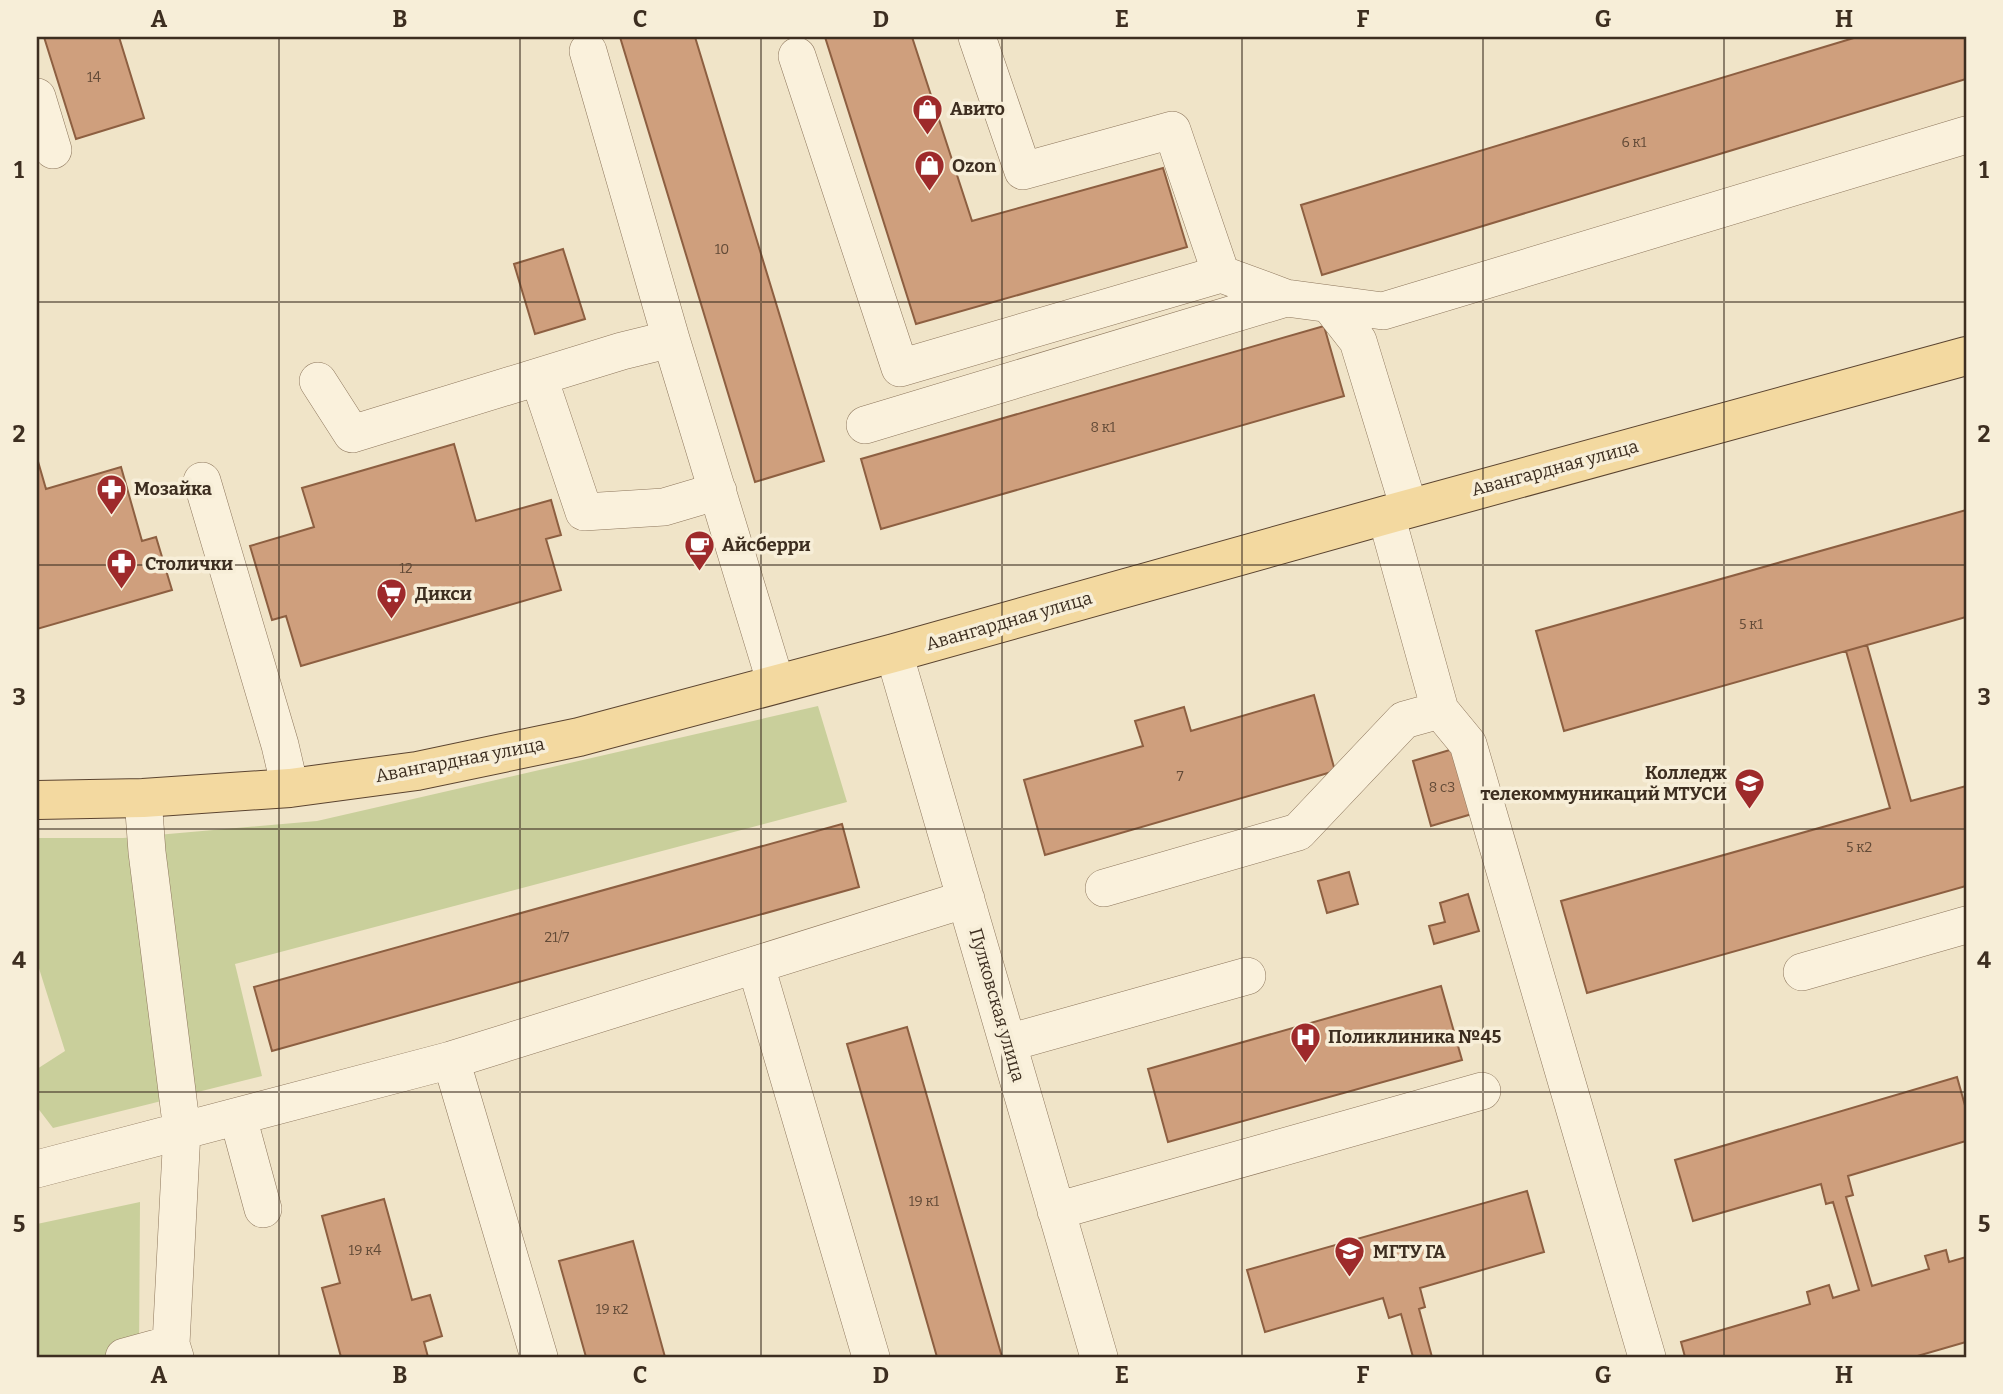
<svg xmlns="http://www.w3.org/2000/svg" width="2003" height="1394" font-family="Bitter,serif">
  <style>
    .green { fill: #c9cf9b }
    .building { fill: #cf9f7d; stroke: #8d5f41; stroke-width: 2 }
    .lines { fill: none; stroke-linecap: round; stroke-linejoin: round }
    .minor-casing { stroke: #8d765c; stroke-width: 38 }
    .major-casing { stroke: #5b4430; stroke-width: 40 }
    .minor { stroke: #faf1dc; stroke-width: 37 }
    .major { stroke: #f3d9a0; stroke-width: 38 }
    .grid { fill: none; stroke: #3d2e20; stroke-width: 2; stroke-opacity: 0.55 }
    .labels { text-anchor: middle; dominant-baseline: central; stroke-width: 7; stroke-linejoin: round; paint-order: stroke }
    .number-label { font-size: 14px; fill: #624a37 }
    .poi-label { font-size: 18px; font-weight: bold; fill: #3d2e20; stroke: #f7eed8; text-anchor: start }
    .street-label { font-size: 18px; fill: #3d2e20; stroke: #f7eed8 }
    .neatline { fill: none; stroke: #3d2e20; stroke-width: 2.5 }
    .grid-label { font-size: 23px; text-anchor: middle; font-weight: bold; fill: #3d2e20 }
  </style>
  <rect width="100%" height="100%" fill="#f0e4c8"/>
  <path class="green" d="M818,706l29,96 -612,162 27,112 -209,52 -16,-21v-38l28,-18 -28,-89v-124h86l194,-17z
    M140,1202l-1,155h-102v-133z"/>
  <path class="building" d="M44,37h75l25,81 -68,21z
    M620,37h75l129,424 -69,21z
    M825,37h87l60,184 191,-53 24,79 -271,77z
    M1857,37h109v42l-644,196 -21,-70z
    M563,249l22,70 -50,15 -21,-70z
    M1324,326l20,70 -463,133 -20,-70z
    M454,444l22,77 75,-21 10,35 -15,4 15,51 -260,76 -15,-50 -14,4 -22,-74 64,-19 -12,-39z
    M37,458l9,31 75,-22 21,74 14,-4 16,53 -135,39z
    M1966,510v107l-402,114 -28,-100z
    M1867,645l44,156 55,-15v100l-379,107 -26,-92 329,-93 -44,-157z
    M1314,695l21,76 -290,84 -21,-75 119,-34 -8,-25 49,-14 7,24z
    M1453,749l19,65 -41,12 -18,-65z
    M842,824l17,63 -587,164 -18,-64z
    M1349,872l9,32 -31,9 -9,-32z
    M1468,894l11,37 -45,13 -5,-18 16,-4 -5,-19z
    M1441,986l21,74 -294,82 -20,-73z
    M907,1027l95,330h-65l-90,-313z
    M1957,1077l9,32v32l-118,35 5,19 -7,2 26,89 57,-17 -4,-13 21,-6 3,12 17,-5v85l-52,15h-229l-4,-15 129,-38 -3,-12 22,-7 4,13 26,-8 -26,-88 -7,2 -5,-20 -128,37 -18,-61z
    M1527,1191l17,61 -124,36 5,19 -6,2 13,48h-19l-12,-43 -12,4 -6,-20 -118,34 -18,-62z
    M384,1199l28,101 18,-5 12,41 -18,6 4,15h-87l-19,-69 18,-5 -18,-67z
    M633,1241l32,116h-79l-27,-96z"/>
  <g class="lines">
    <defs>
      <path id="minor" d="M977,37l46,134 149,-41 49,144
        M588,51l83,288 105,345
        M797,56l103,312 321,-94 65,24
        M37,97l16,53
        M1329,304l29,37 51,167
        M539,378l45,134 80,-5 54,-16
        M318,381l34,53 270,-83 49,-12
        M865,425l421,-127 97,13 583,-176
        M202,481l78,264 10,43
        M1386,515l54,195 28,34 179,613
        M894,653l205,704
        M143,798l4,54 35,279 -11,213 4,13
        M1104,888l194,-56 106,-112 36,-10
        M756,966l115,391
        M1802,972l164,-47
        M1008,1043l239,-67
        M451,1060l88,297
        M238,1117l25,92
        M37,1169l414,-109 515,-161
        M1056,1211l426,-120
        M124,1357l47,-13"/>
      <path id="major" d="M37,800l106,-2 147,-10 127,-17 162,-34 315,-84 492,-138 580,-159"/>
    </defs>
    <use href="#minor" class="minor-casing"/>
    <use href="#major" class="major-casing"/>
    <use href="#minor" class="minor"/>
    <use href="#major" class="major"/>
  </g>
  <path class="grid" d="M279,37v1320M520,37v1320M761,37v1320M1002,37v1320M1242,37v1320M1483,37v1320M1724,37v1320M37,302h1929M37,565h1929M37,829h1929M37,1092h1929"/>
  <defs>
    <symbol id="shop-pin" viewBox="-11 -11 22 30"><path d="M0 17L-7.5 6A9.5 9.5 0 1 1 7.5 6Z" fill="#9e2a2b" stroke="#f7eed8"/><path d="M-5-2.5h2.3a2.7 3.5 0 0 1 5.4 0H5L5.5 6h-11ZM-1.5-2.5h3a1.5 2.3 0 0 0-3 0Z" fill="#fff"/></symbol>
    <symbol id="pharmacy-pin" viewBox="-11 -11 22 30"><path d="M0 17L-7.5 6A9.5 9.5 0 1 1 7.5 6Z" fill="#9e2a2b" stroke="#f7eed8"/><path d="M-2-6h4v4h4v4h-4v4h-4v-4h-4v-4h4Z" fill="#fff"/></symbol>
    <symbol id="cafe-pin" viewBox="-11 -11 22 30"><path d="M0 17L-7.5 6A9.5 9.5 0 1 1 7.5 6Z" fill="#9e2a2b" stroke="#f7eed8"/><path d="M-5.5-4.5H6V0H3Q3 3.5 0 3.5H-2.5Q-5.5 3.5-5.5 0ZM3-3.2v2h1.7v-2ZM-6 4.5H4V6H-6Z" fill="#fff"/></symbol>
    <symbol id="supermarket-pin" viewBox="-11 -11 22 30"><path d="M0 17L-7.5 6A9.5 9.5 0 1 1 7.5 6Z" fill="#9e2a2b" stroke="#f7eed8"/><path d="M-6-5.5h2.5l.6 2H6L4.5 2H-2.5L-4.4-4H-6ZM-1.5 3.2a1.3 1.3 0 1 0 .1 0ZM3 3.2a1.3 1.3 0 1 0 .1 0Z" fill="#fff"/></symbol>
    <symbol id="university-pin" viewBox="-11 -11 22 30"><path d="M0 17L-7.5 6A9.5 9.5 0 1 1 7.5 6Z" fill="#9e2a2b" stroke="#f7eed8"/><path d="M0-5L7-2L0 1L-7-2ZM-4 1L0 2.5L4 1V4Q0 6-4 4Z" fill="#fff"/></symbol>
    <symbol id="hospital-pin" viewBox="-11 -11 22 30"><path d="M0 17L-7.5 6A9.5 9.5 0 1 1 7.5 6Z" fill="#9e2a2b" stroke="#f7eed8"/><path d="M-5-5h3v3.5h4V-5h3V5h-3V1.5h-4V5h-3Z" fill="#fff"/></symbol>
  </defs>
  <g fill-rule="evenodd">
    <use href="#shop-pin" x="910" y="92" width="35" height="47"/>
    <use href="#shop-pin" x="912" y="148" width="35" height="47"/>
    <use href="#pharmacy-pin" x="94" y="472" width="35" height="47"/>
    <use href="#cafe-pin" x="682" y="528" width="35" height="47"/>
    <use href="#pharmacy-pin" x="104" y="546" width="35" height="47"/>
    <use href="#supermarket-pin" x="374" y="576" width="35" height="47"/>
    <use href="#university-pin" x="1732" y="766" width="35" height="47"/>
    <use href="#hospital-pin" x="1288" y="1020" width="35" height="47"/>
    <use href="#university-pin" x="1332" y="1234" width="35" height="47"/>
  </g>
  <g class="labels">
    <g class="number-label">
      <text x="94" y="77">14</text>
      <text x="1634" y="142">6 к1</text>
      <text x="722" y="249">10</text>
      <text x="1103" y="427">8 к1</text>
      <text x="406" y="568">12</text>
      <text x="1751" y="624">5 к1</text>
      <text x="1180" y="776">7</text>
      <text x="1442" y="787">8 с3</text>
      <text x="1859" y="847">5 к2</text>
      <text x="557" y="937">21/7</text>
      <text x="924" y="1201">19 к1</text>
      <text x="365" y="1250">19 к4</text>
      <text x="612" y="1309">19 к2</text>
    </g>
    <g class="poi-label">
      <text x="950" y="109">Авито</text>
      <text x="952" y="166">Ozon</text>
      <text x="134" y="489">Мозайка</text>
      <text x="722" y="545">Айсберри</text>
      <text x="145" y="564">Столички</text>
      <text x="415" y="594">Дикси</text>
      <text x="1727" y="773" text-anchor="end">Колледж<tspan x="1727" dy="21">телекоммуникаций МТУСИ</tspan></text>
      <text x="1328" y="1037">Поликлиника №45</text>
      <text x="1373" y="1252">МГТУ ГА</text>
    </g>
    <g class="street-label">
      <text transform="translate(1555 468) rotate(-15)">Авангардная улица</text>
      <text transform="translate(1009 621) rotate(-16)">Авангардная улица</text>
      <text transform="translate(460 760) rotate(-11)">Авангардная улица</text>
      <text transform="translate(997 1005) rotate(74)">Пулковская улица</text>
    </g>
  </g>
  <rect width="2003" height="1394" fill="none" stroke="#f7eed8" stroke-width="77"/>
  <rect x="38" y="38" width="1927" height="1318" class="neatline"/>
  <g class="grid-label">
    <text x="159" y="27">A</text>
    <text x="400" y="27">B</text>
    <text x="640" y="27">C</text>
    <text x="881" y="27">D</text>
    <text x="1122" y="27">E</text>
    <text x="1363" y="27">F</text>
    <text x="1603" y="27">G</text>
    <text x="1844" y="27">H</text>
    <text x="19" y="178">1</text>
    <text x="1984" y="178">1</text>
    <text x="19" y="442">2</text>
    <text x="1984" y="442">2</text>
    <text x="19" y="705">3</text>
    <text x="1984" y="705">3</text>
    <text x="19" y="968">4</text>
    <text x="1984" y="968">4</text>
    <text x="19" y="1232">5</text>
    <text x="1984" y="1232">5</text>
    <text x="159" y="1383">A</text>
    <text x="400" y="1383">B</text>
    <text x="640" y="1383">C</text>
    <text x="881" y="1383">D</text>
    <text x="1122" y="1383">E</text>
    <text x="1363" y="1383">F</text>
    <text x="1603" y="1383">G</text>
    <text x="1844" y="1383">H</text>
  </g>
</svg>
